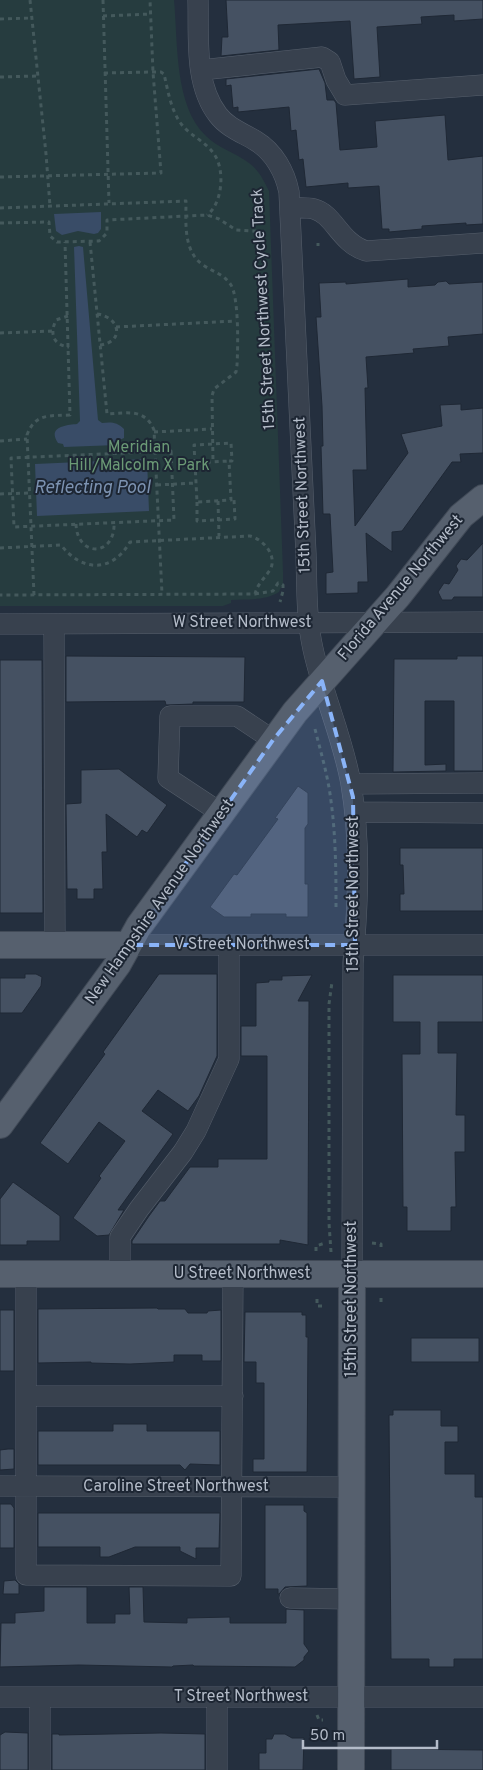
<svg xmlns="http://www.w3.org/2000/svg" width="483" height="1770" font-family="Overpass,sans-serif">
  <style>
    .green { fill: #263c3f }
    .water { fill: #394c67 }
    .building { fill: #455162; stroke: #1f2835 }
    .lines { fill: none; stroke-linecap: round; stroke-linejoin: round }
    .minor-casing { stroke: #565f6c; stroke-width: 21 }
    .major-casing { stroke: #414a57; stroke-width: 28 }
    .path { stroke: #44595c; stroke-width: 3; stroke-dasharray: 4 4; stroke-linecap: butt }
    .minor { stroke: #38414e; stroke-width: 20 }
    .major { stroke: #56606e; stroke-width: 26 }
    .marked { fill: #8ab4f8; fill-opacity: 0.2; stroke: #8ab4f8; stroke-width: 4; stroke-dasharray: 10 6; stroke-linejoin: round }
    .labels { text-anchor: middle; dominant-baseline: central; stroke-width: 4; stroke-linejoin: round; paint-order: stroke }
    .street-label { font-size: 16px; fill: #b4bcc9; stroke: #1d2633 }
    .park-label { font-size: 16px; fill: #6b9a76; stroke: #1d2633 }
    .water-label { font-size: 18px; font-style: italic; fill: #7c92b1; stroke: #1d2633 }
  </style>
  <rect width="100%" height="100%" fill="#242f3e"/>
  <path class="green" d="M0,0h174c4,42 0,106 32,136 12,12 30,17 43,27 10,7 15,18 20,28l14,381v11l-4,9c-15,9 -31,7 -48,8v3l-8,3h-223z"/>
  <path class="water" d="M101,212v17l-3,4 -4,1 -16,-3 -16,4 -6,-4 -2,-17z
    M79,246l4,1 15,173 4,3c9,-1 15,-1 22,6v9l-7,3v4l-53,2 -1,-3 -5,-1c-11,-16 8,-18 19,-19l3,-3 -6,-174z
    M147,459l2,52 -112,5 -2,-52z"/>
  <path class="building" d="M226,0h257v19l-29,2v-6l-17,1 -16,1 1,7 -45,3 3,50 -26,2 -4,-58 -72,4 1,25 -58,6 1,-19h6z
    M319,69l6,14 2,17h7l2,3 4,47 37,-3 -2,-26 70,-6 3,45 35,-4v68l-17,1v-2l-44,3v3l-33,3v-3h-7l-3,-43 -31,2v-5l-42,4 -3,-28 -4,1 -3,-30 -5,1 -2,-24 -51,5v-5l-5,1 -2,-23 -5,1v-7z
    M408,279v8l27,-2 3,-3 8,-1 3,3 34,-2v52l-35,3 1,9 -36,3 1,4 -48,4 2,31h-3l2,82h-14l2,56 53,-73 -7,-19 41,-8 -2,-21 21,-1v6l22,-2v45l-23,1 1,8h-9l-50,69 -10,1v20l-26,-19 2,49h-10v11l-32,1v-21l7,-1 -3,-58h-7l-2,-68h2l-1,-40 -6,-89h5l-2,-34 27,-1v2z
    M483,543v54h-29l-2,3h-10l-4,-8 6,-9 5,1 9,-14 -2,-4 5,-7 6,1z
    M66,656l179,1 -1,45h-51v2l-27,1 -1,-4 -99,1z
    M457,656h26v115h-29v-70h-29v64l21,-1v7l-53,1 1,-113h63z
    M0,660h42l1,253h-43z
    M119,769l48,36 -20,28 -5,-3 -5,7 -31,-23 1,38h-5l1,37h-9v10h-17v-10h-10l-1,-85 15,-1v-33z
    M298,786l10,7v31l-3,4v56h3v33h-22v-3h-35v3h-27l-14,-10 24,-33 3,1 41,-56 -3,-1z
    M400,848h83v63h-83v-17h4l-1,-29h-3z
    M25,974h11l6,3 -1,9 -19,27h-22v-35h25z
    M159,974h58v82l-18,40 -11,15 -30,-21 -16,21 31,23 -55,76h6l-15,25 -12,1 -24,-18 28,-40 -2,-2 26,-35 -26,-19 -31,42 -28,-21 65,-89 -2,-2z
    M312,975l-14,26h11l-1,244 -28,-5v4h-148v-3l17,-25 11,-15h5l25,-34h28v-8h49v-103h-26v-30h15v-43l13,-1v-2h13v-4z
    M393,975h90v47h-45v31h19l-1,62h9v37h-10l1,55h-5v24h-44v-24h-4l-1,-153h18v-32h-27z
    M13,1182l47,34v25h-33v4h-27v-46z
    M157,1308l1,1h27l3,4h19l1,-2 13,-1v51h-19v-6h-28v7l-44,2 -39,-1v-1l-53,1v-54z
    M0,1310h14v61h-14z
    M245,1312h57v3h4v22h2l-1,135h-54v-13h11v-76h-8v-21h-12z
    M411,1338h68v24h-68z
    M393,1410h48v16h17v16h-13v32h30v23h8v162h-29v8h-25v-8h-38l-2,-244h4z
    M113,1424h34v7h73v34l-30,-1 -5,6 -5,-5h-142v-34h75z
    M8,1449h6v20l-14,1v-20z
    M0,1504h11l3,4v40h-14z
    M265,1505h39v6l3,2v73l-22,1 -6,7h-1v-5h-13z
    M38,1513h182l-1,35h-23v11l-16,-8v-4h-45l-26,10h-9v-10h-62z
    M15,1580l4,4v10h-16l1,-13z
    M44,1587h43v36h28v-9h15l-1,-27h14l1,35 43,1v-5l43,-1v6h56v-14l18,1v34l5,7 -5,6v3l-9,7 -101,-1 -1,-1 -20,1 -1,1 -93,-2 -79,2 1,-44h14v-10l29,-2z
    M5,1732l23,1v37h-28v-35z
    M161,1733l44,1v36h-153v-36h7v1z
    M274,1734h11l7,4h12l-1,32h-44v-17h7v-14h6z
    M391,1749l92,1v20h-92z"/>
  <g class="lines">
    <defs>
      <path id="minor" d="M198,0c1,38 -4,84 20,115 10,13 25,18 38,26 18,11 29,31 33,51l17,362c1,32 0,64 7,95 10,46 30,89 38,135 10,59 7,120 2,179l-1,311
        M201,70l121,-13 8,5 6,18 9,15 138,-10
        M290,208c8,0 16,-1 24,1 20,5 26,34 52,42l117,-8
        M0,624l483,-2
        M54,624l1,321
        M351,784l132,-1
        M355,812l128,1
        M221,813l-53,-35 2,-62h67l36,24
        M128,945h355
        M26,1274v301l205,1 2,-302
        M120,1274v-37l19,-28 44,-57 13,-21 33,-72v-114
        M26,1396h207
        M0,1486l352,1
        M290,1598l62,1
        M0,1697h483
        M40,1697v73
        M217,1770v-73"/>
      <path id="major" d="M0,945h128
        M0,1125l118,-161 21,-38 156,-214 103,-116 63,-80 22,-18
        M0,1274h483
        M351,1770l1,-496"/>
    </defs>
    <use href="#minor" class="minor-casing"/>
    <use href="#major" class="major-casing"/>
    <path class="path" d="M30,0l16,154 4,52
      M103,0l6,203
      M103,16l47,-2
      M0,19l32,-1
      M104,73l49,-1h8l3,2c4,17 7,37 18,51 9,11 24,17 32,29 11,15 9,49 -7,61
      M0,77l38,-1
      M0,177l161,-4 -8,-101 -3,-72
      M0,208l186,-7c0,22 -3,50 17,64 10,7 21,9 28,20 8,13 7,63 6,80l-1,7 -22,17 -2,7 1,66
      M0,223l49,-1 1,14 7,6 42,-1 8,-8v-13l100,-5 12,4 17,11 32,2
      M90,242l17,172c20,-1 38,-6 47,16l8,164
      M318,243v3
      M97,314c23,3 28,28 3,31
      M68,316l-12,4c-7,15 -2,25 13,27
      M116,327l120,-6
      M0,333l52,-2
      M154,432l58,-3
      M0,441l27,-2
      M171,451l3,69 -160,7 -3,-69z
      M195,463l-1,-18 37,-2 1,18h-3l2,39 -34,2 -2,-39 34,-2
      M157,485l39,-2
      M0,494l29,-1
      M218,501l1,35
      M197,502v19l38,-2 -1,-19h-3
      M76,524c1,34 40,33 38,-2
      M0,548l61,-3c21,27 51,28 69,-3l120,-6c13,3 28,20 20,34 -6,9 -12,13 -15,24l-255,1
      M255,594l18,-3 5,-8 5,2v6l-3,11
      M34,595l-7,-160c8,-22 23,-19 43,-20l-5,-173
      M315,729c6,24 13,47 16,72 5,37 5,73 5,109
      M372,1243l9,1v5
      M316,1251v-5l9,-3
      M331,1252l-2,-29v-219l3,-22
      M381,1298v6
      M317,1299v7h7
      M317,1715l2,5h4"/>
    <use href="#minor" class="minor"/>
    <use href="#major" class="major"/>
  </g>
  <path class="marked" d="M322,681l31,116 2,148h-227l145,-205z"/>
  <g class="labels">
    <g class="street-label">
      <text transform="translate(264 309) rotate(-93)">15th Street Northwest Cycle Track</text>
      <text transform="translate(303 495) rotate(-92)">15th Street Northwest</text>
      <text transform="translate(401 588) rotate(-50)">Florida Avenue Northwest</text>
      <text x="242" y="623">W Street Northwest</text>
      <text transform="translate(354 894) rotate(-90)">15th Street Northwest</text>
      <text transform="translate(160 902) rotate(-55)">New Hampshire Avenue Northwest</text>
      <text x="242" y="945">V Street Northwest</text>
      <text x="242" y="1274">U Street Northwest</text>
      <text transform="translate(352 1299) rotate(-90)">15th Street Northwest</text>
      <text x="176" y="1487">Caroline Street Northwest</text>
      <text x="241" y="1697">T Street Northwest</text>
    </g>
    <g class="park-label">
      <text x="139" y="448">Meridian<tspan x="139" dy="18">Hill/Malcolm X Park</tspan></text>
    </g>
    <g class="water-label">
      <text x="92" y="488">Reflecting Pool</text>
    </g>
  </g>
  <path d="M303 1740v8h134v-8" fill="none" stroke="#b4bcc9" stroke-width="2.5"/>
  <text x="310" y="1740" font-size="15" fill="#b4bcc9" stroke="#1d2633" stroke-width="4" paint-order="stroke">50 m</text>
</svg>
